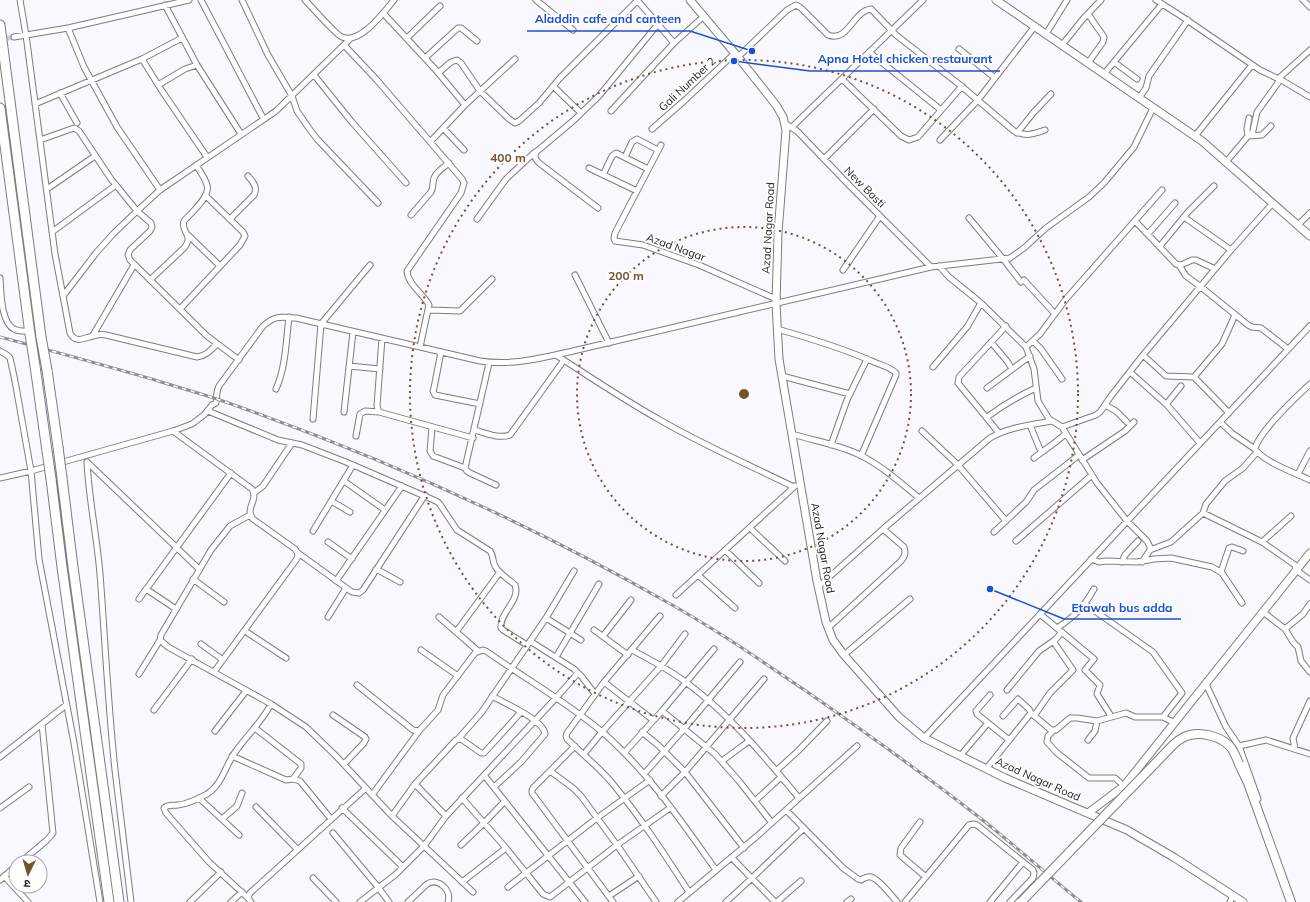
<svg xmlns="http://www.w3.org/2000/svg" width="1310" height="902" font-family="Mulish,'Noto Sans Devanagari',sans-serif">
  <style>
    .lines { fill: none; stroke-linecap: round; stroke-linejoin: round }
    .street-tunnel { stroke: #cecdd4; stroke-width: 5; stroke-dasharray: 5 2.5; stroke-linecap: butt }
    .street-casing { stroke: #7d7c82; stroke-width: 7 }
    .secondary-casing { stroke: #7d7c82; stroke-width: 9 }
    .primary-casing { stroke: #7d7c82; stroke-width: 10 }
    .highway-casing { stroke: #7d7c82; stroke-width: 11 }
    .street { stroke: #fff; stroke-width: 5 }
    .secondary { stroke: #fff; stroke-width: 7 }
    .primary { stroke: #fff; stroke-width: 8 }
    .highway { stroke: #fff; stroke-width: 9 }
    .rail-casing { stroke: #8e8d92; stroke-width: 3 }
    .rail { stroke: #fff; stroke-width: 1.5; stroke-dasharray: 4.5; stroke-linecap: butt }
    .primary-bridge-casing { stroke: #7d7c82; stroke-width: 10; stroke-linecap: butt }
    .highway-bridge-casing { stroke: #7d7c82; stroke-width: 11; stroke-linecap: butt }
    .primary-bridge { stroke: #fff; stroke-width: 8 }
    .highway-bridge { stroke: #fff; stroke-width: 9 }
    .ring { fill: none; stroke: #75542b; stroke-width: 2; stroke-dasharray: 2 4 }
    .labels { text-anchor: middle; dominant-baseline: central; stroke-width: 4; stroke-linejoin: round; paint-order: stroke }
    .street-label { font-size: 11px; fill: #242326; stroke: #fff }
    .centre { fill: #75542b; stroke: #fff; stroke-width: 2 }
    .ring-label { font-size: 12px; text-anchor: middle; font-weight: bold; fill: #75542b; stroke: #fff; stroke-width: 4; stroke-linejoin: round; paint-order: stroke }
    .leader { fill: none; stroke: #1d4ed8; stroke-width: 1.5 }
    .callout-dot { fill: #1d4ed8; stroke: #fff; stroke-width: 1.5 }
    .callout-label { font-size: 12px; text-anchor: middle; font-weight: bold; fill: #1d4ed8; stroke: #fff; stroke-width: 4; stroke-linejoin: round; paint-order: stroke }
  </style>
  <rect width="100%" height="100%" fill="#f9f8ff"/>
  <g class="lines">
    <path class="street-tunnel" d="M0,40l14,-3"/>
    <defs>
      <path id="street" d="M20,0l6,35 29,219 15,79c6,11 13,5 23,3 4,-1 9,-2 13,-1l91,22c9,-1 14,-7 20,-13
        M201,0l62,118
        M242,0l26,55 24,41 5,15 11,16 9,12 61,64
        M305,0c7,7 31,35 37,37 18,8 42,-25 52,-37
        M536,0l37,30
        M637,0l37,43
        M1156,0l25,16 79,54 23,11 27,16
        M1303,0l7,7
        M165,5l32,60 44,69
        M383,13l52,56 30,36
        M68,28l16,39 33,60 43,63
        M1046,34l21,-34
        M14,37l54,-9 121,-28
        M407,38l33,-32
        M344,45l32,34 86,100 2,4 -3,10 -54,78c1,14 16,22 22,34l-9,42
        M1062,45l21,-26 18,-19
        M959,49l36,29
        M869,52l72,58
        M738,57l49,-47 9,-5 5,3 27,27c20,8 25,-24 43,-26l25,26 64,50 54,46c11,6 20,3 31,-1
        M425,58l33,-30h3l16,13
        M142,59l20,32 45,66
        M1114,62l23,17
        M1088,63l15,-21 1,-5 -16,-23
        M438,73l13,-11 6,-2 4,3 19,28 29,28 6,4 4,-2 20,-18 21,-25 78,-78
        M1104,74l58,-70
        M314,75l37,46 55,62
        M842,79l59,57 8,4 9,-3 44,-51
        M1278,79l32,-29
        M158,85l27,-16 12,-4
        M553,86l28,27
        M60,93l17,30
        M1139,98l7,-10 3,-12 39,-56
        M35,104l107,-45 40,-21
        M611,111l63,-68 30,-27
        M784,123l13,8 50,52 84,84
        M792,127l131,-127
        M443,128l21,22
        M652,129l32,-28 51,-48
        M1017,133l17,-21 17,-18
        M1252,135l5,-23 23,-32
        M1195,136l57,-71
        M1248,136l-1,-7 2,-11
        M40,140l34,-12 5,3 32,48 26,32 14,12 1,4 -2,4 -20,19 -2,5 2,5 77,76 32,24
        M940,140l38,-40 57,-74
        M430,142l35,-37 50,-46
        M661,145l-46,88 -1,5 1,3 28,4 56,20 77,34
        M625,157l7,-15 5,-3 21,11
        M824,159l50,-50
        M1226,162l22,-26 14,-1 9,-9
        M589,168l48,23
        M603,175l9,-19 4,-3 32,16
        M47,189l48,-33
        M598,208l-59,-45c-4,-4 -5,-6 -3,-11l37,-31 26,-25 59,-72
        M411,215l20,-23c3,-5 1,-9 3,-14 2,-6 10,-11 15,-15
        M1184,217l47,33
        M969,218l35,42 17,22
        M230,219l24,-24c4,-8 -1,-13 -6,-19
        M477,219l29,-40 29,-27
        M1135,221l41,43 5,1 11,-5h4l19,9
        M1298,225l12,-12
        M52,232l64,-47
        M1148,234l27,-31
        M188,235l32,31
        M1160,246l28,-34 26,-26
        M1179,265l7,11 15,11 47,38 4,2 9,1 27,21
        M939,266l10,11 32,26 45,44 8,22 4,32 11,18 13,8 35,56 30,38 20,20 3,6v3l-8,12
        M843,270l37,-54
        M575,275l34,68
        M0,278c1,14 1,45 14,51 5,3 11,2 16,2
        M150,280l34,-32c11,-14 -4,-15 0,-27 7,-8 27,-25 23,-36 -2,-7 -7,-14 -11,-20
        M1024,280l31,34
        M63,296l33,-43 17,-19 24,-23 23,-21 116,-79 74,-72
        M180,309l60,-64 5,-9 -2,-4 -37,-36
        M429,310l31,1 32,-32
        M777,329c32,9 65,19 97,33 7,3 16,5 22,11v2l-35,81
        M93,335l41,-70
        M382,338l-5,68 2,6 94,26
        M1033,341l8,8 21,30
        M991,342l16,19 5,8
        M1026,347l14,-13 26,-35 96,-109
        M0,351l7,4 3,3 5,23 16,90 8,88 35,184 26,159
        M441,352l-7,36 -1,3 2,4 45,9
        M556,355c34,22 68,45 104,65 43,25 89,45 134,67
        M1143,355l23,21 28,1 35,36
        M489,363l-24,105 2,3 3,2 26,12
        M349,366l31,3
        M933,367l34,-40 14,-24
        M1130,372l37,33
        M782,376l68,18
        M1194,377l28,-33 13,-29
        M1310,384c-13,12 -52,49 -55,65 9,13 40,24 55,31
        M1181,386l-13,16 -1,3 33,38
        M987,388l43,-32
        M276,389c10,-23 10,-48 13,-72
        M1105,405l11,6 11,11
        M208,411l70,29 24,5 44,17 90,39 3,2 18,27 33,21c4,5 2,10 5,15 4,8 14,13 20,19 6,15 -16,28 -14,43l2,2 24,15
        M344,412l9,-80
        M987,417c15,-11 31,-21 49,-29
        M313,419l8,-95 49,-59
        M1220,422l13,12 22,15
        M1030,425l11,27
        M1062,427l34,-12 4,-3 11,-16 32,-41 88,-105 42,-47
        M432,428l-2,23 3,5 32,12
        M475,430c10,3 24,9 35,5l54,-75
        M173,431l79,58c7,12 -8,19 1,30l42,30c3,4 4,7 1,11l-82,112
        M922,431l36,34 48,56
        M999,433l-41,-50 1,-6 47,-51
        M792,434c23,7 49,11 70,22 21,11 39,27 57,42
        M356,436l4,-22 5,-3 14,1
        M831,445l16,-45 20,-41
        M1034,458c10,-8 22,-15 31,-24
        M1082,460l43,-29 9,-9
        M87,462l112,107
        M87,463c2,37 10,74 13,111 5,65 8,131 15,196 5,44 11,88 16,132
        M1298,474l12,-23
        M0,478l31,-7 142,-40 19,-7 12,-9 8,-10 4,-2c1,-6 0,-11 3,-17l44,-60c12,-11 18,-9 33,-8l184,43c31,5 62,-3 93,-10l358,-84 79,-9 14,-10 22,-20 43,-31 15,-14 30,-36 19,-39
        M344,481l41,29
        M254,493l9,-7 29,-43
        M331,501l19,11
        M1203,513l3,-9 19,-23 18,-13 14,-16
        M250,515l-20,11 -19,24 -50,85 -1,5 8,7 103,57 35,23 29,28 57,61 81,76
        M750,528l35,33
        M313,531l40,-66
        M994,532l32,-30 8,-12 45,-35
        M1016,541l76,-66
        M328,542l24,17
        M1262,542l29,-26
        M725,550l34,33
        M1150,550l21,-8 32,-29 59,29 33,23 1,5 14,10
        M298,553l54,39 7,1 4,-3 62,-95
        M1091,559l8,3 7,-1 31,1 17,-3 17,-1 41,9 10,6 20,30
        M1122,562l3,-7 13,-14
        M376,569l24,13
        M1221,572l8,-24 3,-1 11,4
        M698,575l37,33
        M193,579l31,23
        M336,581l66,-95
        M818,587l65,-58 107,-91c19,-11 40,-13 62,-17
        M146,589l30,20
        M676,595l119,-109
        M139,599l92,-126
        M1085,604l68,48 29,41 -19,24
        M1263,612l22,17 8,13 5,5 3,14 9,11
        M1040,614l54,45 -9,11 15,15 -3,9 14,22
        M660,616l-56,66 -37,51 -1,3 1,3c15,15 32,28 46,45 28,34 52,71 76,108
        M328,617l18,-29
        M439,617l39,34
        M546,618l35,22
        M828,628l73,-67c4,-5 5,-8 3,-14l-21,-18
        M1057,628c17,-11 27,-21 37,-39
        M1285,629l18,-15 7,-10
        M594,630l34,25
        M245,631l41,27
        M456,632l44,-60
        M603,636l28,-36
        M530,641l44,28 8,8 13,17
        M201,644l22,16
        M421,650l37,26
        M632,650c19,10 38,20 55,33 43,32 78,74 112,115
        M844,655l66,-56
        M556,657l43,-73
        M139,674l21,-34
        M604,682l49,38
        M1206,684l20,43 13,19 19,53
        M357,685l56,45 6,1 19,-21 5,-15 32,-42 8,-3 3,1c38,27 79,50 115,80 46,39 80,90 115,139
        M1007,690l32,-39 16,-11 7,-8
        M990,695l-14,16 1,3 32,26
        M492,696c12,7 52,24 53,38l-24,28 -27,25
        M154,710l38,-51
        M662,711l53,43 24,27 33,42
        M333,715l32,22 1,2 -2,4 -20,21
        M1003,716l15,-17 11,10 2,4 20,17h5l14,-12h7l20,3 29,-8 9,4h28l12,6
        M1034,716l16,-23 23,-23 -20,-29
        M255,728l46,36v4l-8,11
        M1054,730l-6,6 -1,6 9,10 33,26h26l9,8
        M215,731l31,-40
        M642,732l16,13 27,27 59,76
        M924,738l386,-412
        M458,739l23,-26 65,-95 28,-47
        M1088,740l7,-9 2,-10
        M575,746l-41,41 -2,3v3l81,109
        M1239,746l27,-6 44,14
        M1295,749l-2,-11 17,-37
        M624,753l38,-42 52,-62
        M584,754l18,-22 59,-66 24,-32
        M232,756l54,24 7,-1 7,2 31,38
        M960,756l28,-33
        M0,757l66,-52
        M722,761l27,-20
        M986,769l45,-56
        M550,771l23,17 8,8 36,49 39,57
        M776,771l22,-20 29,-30
        M644,774l40,-45 56,-67
        M484,775l101,127
        M415,784l31,32
        M372,795l47,-64
        M661,796l24,-24 79,-93
        M199,798l40,37
        M462,798l44,50 37,46 7,3 67,-52 53,-37
        M755,801l26,-24
        M256,807l41,42
        M0,808l29,-21
        M342,808l61,59
        M786,810l57,58 15,11 3,1c3,-2 6,-4 10,-3 8,2 20,18 26,25
        M392,816l23,-32 41,-44 5,-1 20,14h3l37,-41
        M222,819l15,-13 5,-13
        M920,822l-19,26 -1,7 26,22
        M333,833l45,54 11,15
        M461,845l23,-22 21,-22
        M732,858l43,44
        M21,862l26,-22 6,-7 -11,-109
        M4,876l24,26
        M313,878l23,24
        M0,880l16,-14
        M462,882l44,-34
        M508,887l89,-69 53,-38
        M609,896l30,-20
        M248,898l-39,-36 -43,-49 -2,-5c4,-4 9,-2 14,-3 10,-1 20,-6 29,-11 16,-10 18,-29 29,-43 11,-16 26,-29 35,-47
        M190,902l31,-30
        M231,902l11,-10
        M251,902l-3,-4 2,-5 116,-105
        M360,902l35,-27 29,-29 22,-30 110,-118 22,-25
        M408,902l19,-18c11,-7 25,6 21,18
        M678,902l78,-65 101,-91
        M726,902l26,-24 52,-50
        M777,902l24,-21
        M847,902l4,-3
        M905,902l64,-77 4,-1 4,1 56,45 1,3 -1,5 -23,24
        M990,902l33,-40
        M1230,902l3,-7"/>
      <path id="secondary" d="M690,0l48,57 38,48 7,12 3,13 -8,103 -2,71 3,55 38,222 9,41 7,18 11,15 55,62 25,21 81,40 122,52 48,28 68,44
        M996,0l206,141 108,95
        M1088,813l36,-27 186,-233"/>
      <path id="primary" d="M1239,764l9,19 43,119"/>
      <path id="highway" d="M0,25l41,312
        M0,108l30,226
        M35,366l12,85
        M47,370l11,77
        M62,478l11,89 46,335
        M51,479l11,88 47,335"/>
    </defs>
    <use href="#street" class="street-casing"/>
    <use href="#secondary" class="secondary-casing"/>
    <use href="#primary" class="primary-casing"/>
    <use href="#highway" class="highway-casing"/>
    <use href="#street" class="street"/>
    <use href="#secondary" class="secondary"/>
    <use href="#primary" class="primary"/>
    <use href="#highway" class="highway"/>
    <defs>
      <path id="rail" d="M0,337c52,14 103,28 155,43 22,7 44,13 65,20 154,54 303,120 445,201 49,27 95,59 141,90 56,39 111,78 165,120 38,29 73,61 110,91"/>
    </defs>
    <use href="#rail" class="rail-casing"/>
    <use href="#rail" class="rail"/>
    <defs>
      <path id="primary-bridge" d="M1021,902l152,-157c3,-3 7,-6 11,-8 14,-7 39,-1 48,12 3,5 5,10 7,15"/>
      <path id="highway-bridge" d="M30,334l5,32
        M41,337l6,33
        M58,447l4,31
        M47,451l4,28"/>
    </defs>
    <use href="#primary-bridge" class="primary-bridge-casing"/>
    <use href="#highway-bridge" class="highway-bridge-casing"/>
    <use href="#primary-bridge" class="primary-bridge"/>
    <use href="#highway-bridge" class="highway-bridge"/>
  </g>
  <g class="ring">
    <circle cx="744" cy="394" r="167"/>
    <circle cx="744" cy="394" r="334"/>
  </g>
  <g class="labels">
    <g class="street-label">
      <text transform="translate(687 84) rotate(-43)">Gali Number 2</text>
      <text transform="translate(865 187) rotate(45)">New Basti</text>
      <text transform="translate(768 228) rotate(-87)">Azad Nagar Road</text>
      <text transform="translate(676 247) rotate(20)">Azad Nagar</text>
      <text transform="translate(823 548) rotate(80)">Azad Nagar Road</text>
      <text transform="translate(1038 779) rotate(24)">Azad Nagar Road</text>
    </g>
  </g>
  <circle cx="744" cy="394" r="6" class="centre"/>
  <g class="ring-label">
    <text x="508" y="162">400 m</text>
    <text x="626" y="280">200 m</text>
  </g>
  <path class="leader" d="M752 51L690 31H527M734 61L810 71H1000M990 589L1064 619H1181"/>
  <g class="callout-dot">
    <circle cx="752" cy="51" r="4"/>
    <circle cx="734" cy="61" r="4"/>
    <circle cx="990" cy="589" r="4"/>
  </g>
  <g class="callout-label">
    <text x="608" y="23">Aladdin cafe and canteen</text>
    <text x="905" y="63">Apna Hotel chicken restaurant</text>
    <text x="1122" y="612">Etawah bus adda</text>
  </g>
  <g transform="translate(28 874) rotate(185)"><circle r="19" fill="#ffffff" stroke="#a7a7a8"/>
  <path d="M0-3L7 15L0 10L-7 15Z" fill="#75542b"/>
  <text y="-6" font-size="11" font-weight="bold" text-anchor="middle" fill="#242326">उ</text>
  </g>
</svg>
